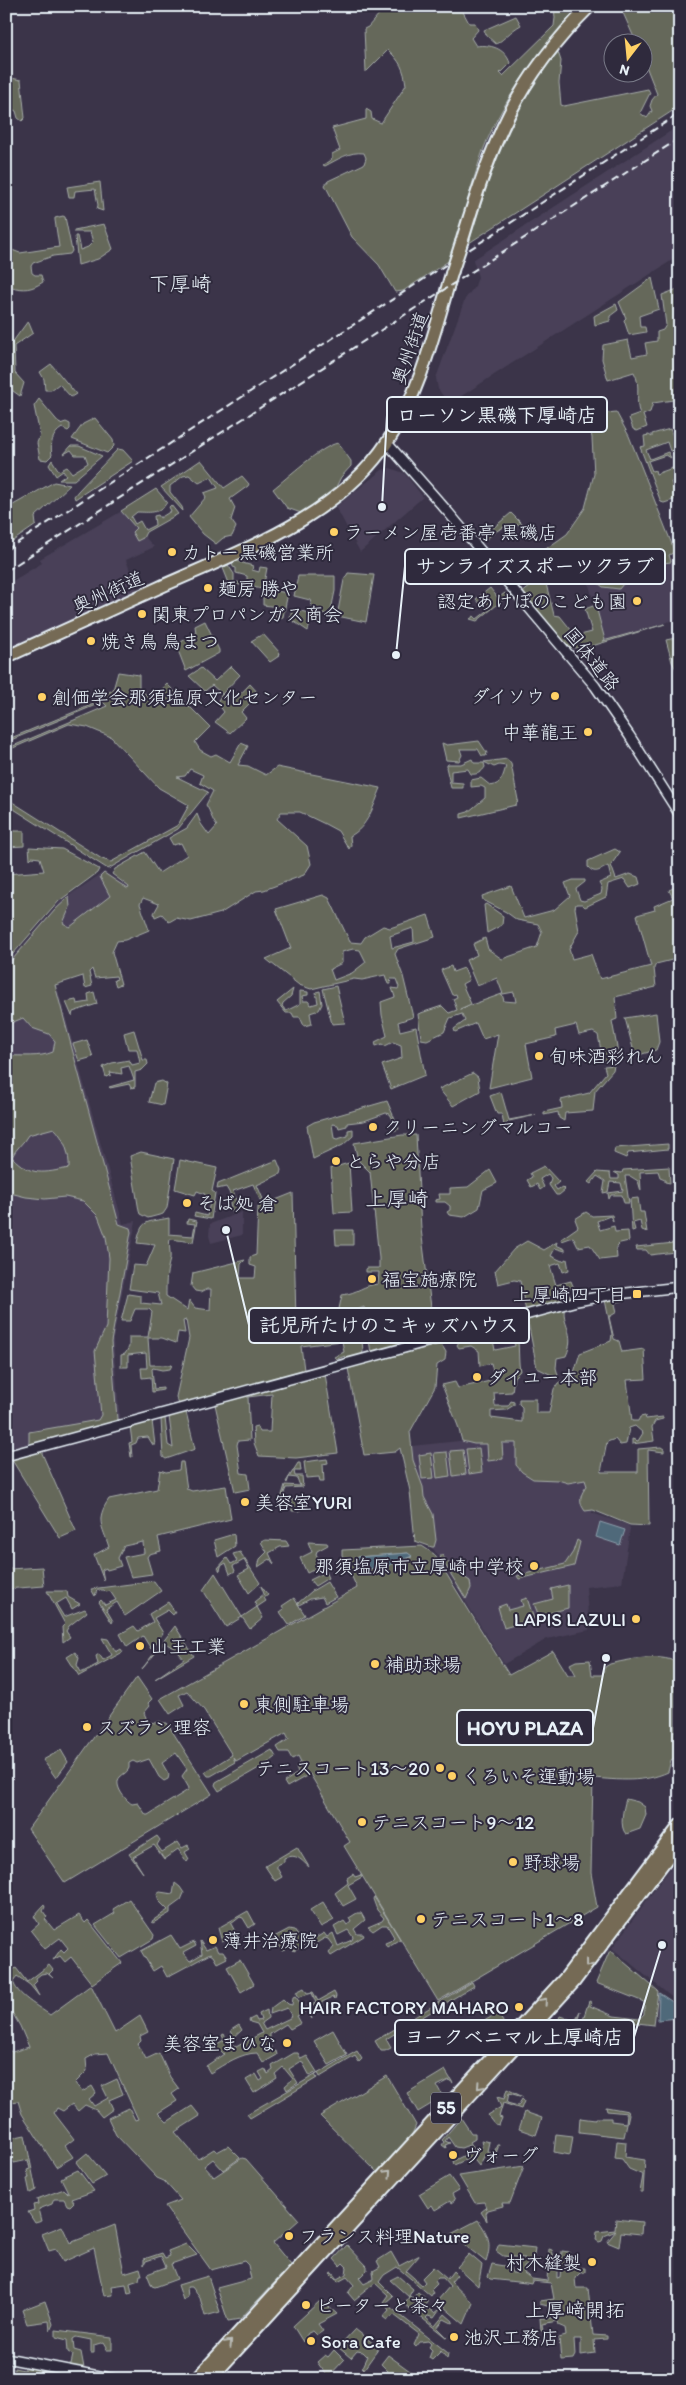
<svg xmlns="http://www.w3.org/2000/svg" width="686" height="2385" font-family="Itim,'Klee One',sans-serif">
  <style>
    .built { fill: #494158 }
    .green { fill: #65685a; stroke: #a6aca9; fill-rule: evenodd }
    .water { fill: #50697a; stroke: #8d9fac }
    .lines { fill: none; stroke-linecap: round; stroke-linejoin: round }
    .minor-casing { stroke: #e8f1f8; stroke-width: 12 }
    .major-casing { stroke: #e8f1f8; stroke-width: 15 }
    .minor { stroke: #2f2a3d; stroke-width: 9 }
    .major { stroke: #746b55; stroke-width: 11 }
    .rail { stroke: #e8f1f8; stroke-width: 2; stroke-dasharray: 8 4; stroke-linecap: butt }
    .major-bridge-casing { stroke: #e8f1f8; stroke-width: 15; stroke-linecap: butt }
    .major-bridge { stroke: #746b55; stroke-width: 11 }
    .oneway { stroke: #babbb7 }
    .poi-dot { fill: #ffd166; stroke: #2f2a3d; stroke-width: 2 }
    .labels { text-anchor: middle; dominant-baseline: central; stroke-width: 4; stroke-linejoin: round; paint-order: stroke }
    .shield { fill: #2f2a3d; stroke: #b0b5c0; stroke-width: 1 }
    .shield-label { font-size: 18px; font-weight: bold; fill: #e8f1f8 }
    .street-label { font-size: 19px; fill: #e8f1f8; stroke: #2f2a3d }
    .poi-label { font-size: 19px; fill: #e8f1f8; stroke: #2f2a3d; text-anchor: start }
    .neighbourhood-label { font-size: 20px; fill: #e8f1f8; stroke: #2f2a3d }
    .quarter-label { font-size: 21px; fill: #e8f1f8; stroke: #2f2a3d }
    .leader { fill: none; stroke: #e8f1f8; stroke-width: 2 }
    .callout-dot { fill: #e8f1f8; stroke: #2f2a3d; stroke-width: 2 }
    .callout { fill: #2f2a3d; stroke: #e8f1f8; stroke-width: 2 }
    .callout-label { font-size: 20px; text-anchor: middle; font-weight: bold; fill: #e8f1f8 }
  </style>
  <rect width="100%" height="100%" fill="#3b3449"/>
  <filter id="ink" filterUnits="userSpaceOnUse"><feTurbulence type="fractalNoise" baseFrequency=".02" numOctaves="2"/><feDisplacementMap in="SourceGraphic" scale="10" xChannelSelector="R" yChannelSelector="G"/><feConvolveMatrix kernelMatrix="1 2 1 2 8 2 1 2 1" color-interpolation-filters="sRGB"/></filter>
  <g filter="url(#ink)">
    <path class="built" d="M680,125v130l-231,149 -11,-15 -2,-11 29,-79 10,-13 3,-9 -5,-17z
      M390,468l14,5 19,24 -63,55 -24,-45 46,-37z
      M122,511l32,36 -28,13 11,30 -131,60v-65l36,-22 -2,-4z
      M677,562l3,6v50l-75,23 -18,-63 54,-15 1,4z
      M104,872l26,16 -75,92 68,244 13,-3 -23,118 7,83 -114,31v-488l55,-64z
      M242,1212v23l-31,8 -2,-7 1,-12z
      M523,1439l74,35 -5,39 36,12 2,3 -8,55 -36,4 3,43 -42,9 -43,25 -70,-114 -9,-8 -23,-95 57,-6z
      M680,1855v149l-68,-56z"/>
    <path class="green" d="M386,6h81l-5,4 7,13h6l3,7 -7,8 5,8c14,-2 29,2 34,17l-10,10 3,3 51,-50 1,-8 -1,-12h28c-42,44 -84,97 -103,156 -10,30 -17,62 -25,93l-4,5 -47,31 -8,1 -16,-27 -27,-28 -27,-52 3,-4 36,-17 2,-6 -2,-5c-15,-2 -27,7 -39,13l-2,-1 9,-6v-5l8,-4 -8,-22 34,-9v-10l5,3 1,7 9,4 25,-38c-2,-16 -6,-24 -18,-35l-22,22 -2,-43 4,-2z
      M620,6h60v100l-211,137c20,-68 43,-136 89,-191l3,9 -2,22 2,22 3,1 84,-17 2,4 -10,20 7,5 5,-7 -2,-5 2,-6 5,-6 -13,-33v-19h-8z
      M516,16l5,9c-11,6 -16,14 -25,19l-9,-8 -3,-6z
      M6,77l15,3 4,38 -3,3 -4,-3 -2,-7 -10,-5z
      M100,182l3,29 -6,-2 1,-4 -3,-16 -20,2 -1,6h-5l-2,-10z
      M63,216l2,1 7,34 -2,3 -17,2 -20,7 -2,3 1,7 3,2h6l2,7c-12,8 -19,8 -32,5l-5,12v-55l6,6 8,3 39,-6 -4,-27v-2z
      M104,224l9,25 -15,10 -20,6 -3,-29h2l3,14 8,-3 5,-5 -3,-10h-16v-2z
      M652,278l7,31 -20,7 1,11h5l1,5 -17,3 -5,-15 2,-2 -7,-16z
      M680,288v111l-27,4 -3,9 -7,3 4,12 -10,4 -4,-2 -4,-11 11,-4c-6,-13 2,-28 -6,-42l-26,8 -6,-21 1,-14 25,-5 4,17 15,-3 -2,-11 12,-2v-9l6,-2 3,-5 -4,-30z
      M616,304l2,6 -8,6v5l-15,4 -1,-9z
      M28,321l5,12 -19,13 1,27 9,10 -4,13 -14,-10v-35z
      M51,364l25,30 -5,3 -12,-13 -8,6h-6l-1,-11 -4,-7z
      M39,399l21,25 6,-2 4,2v5l-2,2 -6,-3c-10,6 -12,16 -10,27l-5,5 -7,-1 -3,-16 3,-8 -6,-29z
      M586,402l3,7 9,-4 1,3 -9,10 2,4 15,-9 9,-1 13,24 46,116 -6,3 2,7 -29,4 -3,-2 -52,14 -5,-22 -10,3 1,5 -10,6 -1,-4 5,-3 -5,-9 -13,8 1,3 -9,6 -8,-13 34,-24 18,-26 9,-34 -2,-36z
      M95,418l18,22 1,6 -7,7 -35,-14 11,-15z
      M670,429l8,19 -8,3 -3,-9 -21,8 4,9 18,-7 3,6 -5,-3 -18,6 4,10 3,-1 1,4 22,-8 2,18 -3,-5 -6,3 5,16h4l-16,5 -3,-1 -21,-55 5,-1 -1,-10 5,-1 3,2v-3z
      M338,443l13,18v5l-10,11 -7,14 -30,23 -17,-6 -14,-19c14,-11 48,-43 65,-46z
      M71,446h8l23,10 -28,24h-15l7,-5 -3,-4 -7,5 -7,-11 3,-5 7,11 8,-4 5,6 16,-10 -3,-8h-10l-4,-5 -7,4z
      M118,449l5,1 10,11 -58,38 -1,-3 4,-5z
      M201,460l23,28 18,-12 7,8 -1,2 -18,13 5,9 -4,12 5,7 -4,9 -9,2 -7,6 -13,-10 -14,-17 17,-20 -2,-4 14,-5 -7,-11 -12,6 -10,-8 -6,1 -13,10v6l12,15 1,4 -22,-24z
      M54,482l16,3 -35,32 1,8 -29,20 -1,-36z
      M156,489l11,13c-7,13 -19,10 -30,10l-6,5 4,7 5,-3 5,9 10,-5 -1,-9 4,-1 2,3 11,-7 -2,-4 2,-2 7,9 -32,18 -3,6 -6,3 -5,-9 4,-4 -15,-17z
      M511,513l12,12c-19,-2 -27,6 -40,17l-3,-3z
      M236,561l17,5 -1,4 7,2 1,-5 7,1 -4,21 25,4 -5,24 -9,4 4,-14 -15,-2v-16l-34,-6 -6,-15 5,-3 6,9v8l13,1v-7l-11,-3v-5l-3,-1 -1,-4z
      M633,567l9,7 -2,6 -17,4 -4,5 -16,-2 -5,-4 1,-7z
      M348,573l26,2 -8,47 -29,-6 7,-36z
      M298,576h37v15l-5,24 -18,-4v-5l-2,-6 -16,-4z
      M544,576l10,39 6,1 16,20 16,-4 -7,-23 8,-3 4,4 8,30 -2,1 62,-17 -83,25v4l-4,-5 -12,-1 -44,-54z
      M490,588l8,10 7,-5 3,3 -31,25 -7,-2 4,-3 3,3 14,-11 -5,-7 -5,4 -5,-6z
      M292,609l17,4 3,3 -4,15 -18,-12z
      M205,621l14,29v3l-33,18 -10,-26 20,-12 -1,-7z
      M263,634l17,19 -1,3 -9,6 -19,-21z
      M680,637v39l-8,-14 -6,-22z
      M231,666l9,9 -18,19 10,9 18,-19 9,10 -18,18 5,6 -16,15 -15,-11 9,-10 -7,-10 5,-8 -10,-9 -7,6 -16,-15 12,-8 14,13z
      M118,672l21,3v12l12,13 16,-16 43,43 -15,15 5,8 11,6 5,-2 14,8 11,-19 7,3 -10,19 10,1 18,9 11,-8 104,21c-7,17 -14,40 -31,48l1,9 -2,4 -11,-18 -13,-7 -25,-12h-19l-4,7 30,27 4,18 -7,11 -40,15 -8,1 -35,22 -30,8 -15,-3 -7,4 -7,-8 -7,3 -1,-4 5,-9 -16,-6 -3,6 9,26 -24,10 -8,1 -5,11 9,32 -5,2 -2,-6 3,-1 -1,-3 -21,2 -3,-9 -3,3 3,14 -7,2 -2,-12 -28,9 64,239 11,4 1,4 -20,110 6,77 -2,3 -86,23v-13l69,-12 3,-5 -6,-64 11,-24 3,-69 -3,-21 -8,-21 -15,-15 -18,-4 -20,2 -19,-2 -20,-5v-136c16,-1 33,2 47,-4l2,-11 -6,-7 -17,-6 -9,-10 -17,7v-58l49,-57 14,-13 1,10 -7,16 7,4 40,-31 -10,-19 4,-4 24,16 1,-2 -17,-13 3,-5 30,-17 14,21 28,-18 -6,-12 -8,2 -4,-7 18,-10 10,-14 4,10 8,11 8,-9c-6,-7 -6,-14 -11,-21l7,-14 -13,-8 3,-8 -13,-6 -5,7 -8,1 31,15 -30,37 -70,40 -102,-65v-6l96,61 9,3 67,-37 11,-20 -30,-17 -48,-51 -24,-10 -18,-3 -63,27v-2l101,-43 -4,-4 -97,40v-2l95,-39 -2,-4h5l1,-3 8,-4zM54,1128c10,9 16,27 15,40 -25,5 -38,9 -57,-11 4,-9 11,-13 16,-22z
      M479,741l8,12 -1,3h-4l-4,-7h-18l2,6 -3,6 -13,-1 -4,-17 5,2z
      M472,759l2,4h10l1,4c-3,5 -8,8 -14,7l-3,-5 -17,2v11l12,1v5h-12l-5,-21 2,-3h13z
      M507,759l4,5 7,36 -2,5 -55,13v-4l7,-2 17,-14v-10l-4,-2 -10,1v-7l10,-2 10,8c11,-2 12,-10 15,-20l-7,-1 -5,2 -10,-5z
      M6,831h18v15l-18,1z
      M29,847l33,2 37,20 -2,4 -38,28 -53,61v-88l38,-3 -4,-13 -8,-1 -2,2z
      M615,849l5,3 -9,13 5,14 14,-5 8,3 2,7 -10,4 -6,-9 -16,5 -2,13 -21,10 -3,-3h-6l-1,4 4,23 -10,18 3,10 19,-5 9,25 51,-13 -14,-51 18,-5 -1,-4 19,-8 -4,-8 11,-5v73l-24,6 -2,4 2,19 -41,10 2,22 -5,2 7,37 -16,3 -5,-26 -5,-3 -14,3 -3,-10 -21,5 1,7 -30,7 6,33 -43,11 9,-54 -15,5 -7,-16 -21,9 -1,-3 11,-8 -3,-7 -12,4 -6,14 -17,8 -6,-1 -3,-25 24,-8 7,7 8,-3 -4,-11 4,-2 -1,-3 -4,1 -11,-25 10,-4 2,6 11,-4 5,12 -7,4 9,20 -11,5 42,-15 2,7 12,1 -2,-10 -11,2 -6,-16 -20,8 -11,-26 11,-5 -4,-11 12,-6 3,11 14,10 35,-12 5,-15 -4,-8 -21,-4 -11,-8 -23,-12 -1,-4 29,-10 13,32 30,-8 16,-14 -5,-13 8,-3h12v2l-9,7 4,11 4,1 17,-7 1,-5 -3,-6 12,-5 -3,-12c-8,4 -13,9 -20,1v-6z
      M323,895l6,3 21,44 11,1 4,-6 18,-11 7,2 38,-13 7,22 -37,12 -3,5 8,22 10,41 -15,5 2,9 16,-4 9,48 -34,14 -9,-24 20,-7 -1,-13 -8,-3 -8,4 -3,-2 -6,2 -1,-4 12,-6 -5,-21 -1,-13 14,-5 -3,-9 6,1 1,-2 -3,-8h-6l1,5h-3l-3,-9 -23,5 -8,-1 -43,10 -12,-4 -33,-26 25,-11 -15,-39zM413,928l1,14 -22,6 -2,-12zM353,949l7,1 6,12 -14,11 -18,7 -4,-11 12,-6v-11z
      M486,904l17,12 -1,9 -15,8 -3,-28z
      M336,986l9,37 -13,1 -9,-35z
      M293,989l-2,7 -8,7 -1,3 4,5 14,-7v-13l8,1v3l-6,1 1,5h5l3,4 7,-2 -2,-11 4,-1 2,13 -3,6 -9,3 2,11 -8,2 -4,-9h-6l-2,-4h-6l-9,-11z
      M94,992l3,12 -24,8 -1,4 -6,-14 10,-2 1,4 12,-2 -1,-8z
      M656,1013l3,29 -3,8 -21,6 -10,-38z
      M134,1030l9,30h4l1,4 -6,6 -7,2v15l-4,1 -2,-4 -19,4 -1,-1 25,-7 -5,-14 -8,2 1,6 -12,-2 1,3 -5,2 -3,-10 9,-4 17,-3 3,5 8,-2 -3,-14h-9l-4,-16z
      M87,1040l6,17 -14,4 -6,-17z
      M614,1065l-1,5 -18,21 -2,20 -28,2 -1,8 -5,-3 -1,-6 -14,3v-3l18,-4 -1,-8 28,-7 17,-20 -2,-7z
      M473,1073l5,4 2,14 -27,15 -14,-17z
      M162,1081l5,3 -4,21 -14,-3 5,-19z
      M501,1092l8,28 27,-5 -27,6 -5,5 -2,-12h-5l-7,-18z
      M387,1101l12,28 -6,2 3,-6 -6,-11 -4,-1 -22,8 -17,2v3l-8,2 -1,-3 -6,-1 2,14 3,1 11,-3v-6l5,-1v7l-10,9 -30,14 -6,-33 7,-4z
      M402,1135h14l5,94 11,86 8,-1 -5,23 -64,16 -7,-46 -5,2 4,42 -1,4 -16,5 -1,-4 -8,3 -3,-2 10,-5 -2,-11 -41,5 4,32 20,-4 13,79 -42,5 -37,-2 -5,-13 -1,-16 4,-1 3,6h10l2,-38 -24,3 2,43 -12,1 -1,4 4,28 7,1 2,15 -15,3 -21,-92 -29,7 -6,-3 -3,-7 13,-59 -3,-18 -3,1 2,12 -7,-1 -2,11 -14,-5h-14l2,27h22l-2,4 -8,1 -9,-2 -1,1 2,20 9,-1v2l-11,2 -1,-15 -9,1 -1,-10h6l-1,-15 -18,2v12h-7v-12l4,-1 4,-7v-10h19l4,-25 -3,-3h-14l-5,12h-9l7,-27 13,2v7l20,2 -3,-12 -29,-4 4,-24 13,1 9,-21 -18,-2c5,-25 9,-20 32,-25v16l24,2 2,-12 -8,-1 1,-4 9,2 -4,21 -23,-3c-2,8 2,16 -1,24 -3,12 -3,20 -3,33l21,14 2,-10 6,8 15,2 1,-21h-4l-6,3 -6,-1 -4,-5 2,-13 52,-13 -4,4 -1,14h15l1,-11 -6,-2v-8l6,-2 2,-48 35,-14 3,129 3,1 34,-10 6,-4 3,-14c16,-2 21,-10 36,-11l1,-12h-13v-4h13v-10l-9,-86 -12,-12 -4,-17z
      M668,1144v5l-40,4 -2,5 -12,-5 1,-5z
      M141,1152l33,7 -7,49 -4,6 -15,4 -8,-4 -1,-3 -9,-55z
      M180,1160l37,8 -5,23 3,2 -4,26 -17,-3 1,-3 12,3 3,-14 -5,-3v-5l-8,-3 -2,4 -20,-6z
      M277,1160l4,10 -1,4 -23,11 6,14 -3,1 -7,-16 -20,7 6,18 -7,3 -2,-8 2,-7 -6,-10 -9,2 1,-5z
      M349,1163l3,49 -18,1 -3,-45z
      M544,1166l15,16 -5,4 3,4 5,-3 3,3 -6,5h-3l-7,-10 2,-7 -3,-4 -8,5 4,8 -4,3 -3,-6 -6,3 -4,-7 5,-3 -2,-4z
      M669,1167l1,16 -5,-1v-3l-5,-2 -2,-6 -18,1 1,19 -3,-10 -8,-5h-5l4,27h-5l-2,-8h-11l-2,4 -1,-6 15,-2 -2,-8 -11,-1 -2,10 -5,1 2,-12 -8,-5 -6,8 -3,-2 9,-10 13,1 1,6h8v-4l-5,-3 8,1 1,-3z
      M490,1170l7,13 -14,7 -4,18 -15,9 -15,-2 -2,-3 3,-2v-4l-5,-4h-10v-2l5,-1 -1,-5h11v-6l18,-1z
      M638,1198l2,14h4l3,20 -5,-2 -2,-9 -7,2 2,7 -3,1 -2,-32z
      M586,1212l6,4 20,-1 1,6 -3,-5 -13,5 3,9 14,-4 1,6 13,-1 1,10 -9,2 -4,4 1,11 -17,2 -10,-15 -12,2 -5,-10 -11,4 -1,-2 17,-12 -3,-8z
      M335,1230h18v15h-17z
      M527,1241l17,9 13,-8 -1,3 9,4v2l-10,-3 -4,8 11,5 5,-2 2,11 -6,2 -3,-9 -10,3 6,19 15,-4 4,10 -7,-5 -10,4 3,7 5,-1 -1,-4 5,4c-1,5 -4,6 -5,11 -5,17 12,25 1,49l-9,2 -1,10 2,7 -2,2 -19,-9 -17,-87 -6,-1 -16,4 -3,-13 19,-22z
      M674,1243l1,9 -25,3 -4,-5h-9l-1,-3z
      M625,1296l1,4 -9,2 -2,2 2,8 -8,5 5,22 5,2 3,11 22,-3 2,30 -19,1 5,41h6l2,-4 5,-1 1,3 17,-2v2l-8,2 -3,6 2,14 -22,3v-5l6,2 5,-8 -8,-7 -6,2 -3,16 -6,1 -5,-6 -8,3 -6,30h37v-23l23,-2 3,2v3l-16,-2 1,76 -19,-1 -37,-15 -8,1c-7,-9 -5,-17 2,-25l-2,-6 -17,3 -10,-3 -25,-1 -11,-7 -6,-7v-22h-14l1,16 -15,2 -1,-17h-13l-12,-3 -4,-15 -16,-41 13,-3 3,6 37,-8 -4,-17 -11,3 -1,-15 -8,-5 -12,2 -2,-3 5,-8 41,-11 4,8 -2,3 -12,3 2,10 20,-4 -4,-21 2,-1c8,15 4,31 7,47l-6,6 -2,15 -18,1 1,13h13l3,-5 3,1v3l-8,5 -15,1v7l31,4v-15l-3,-3v-5h17v14h13l5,-24 4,-6 15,-7 7,-23 31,-12 1,-7 -7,-34z
      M441,1344l5,8 -1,8 -8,5 -2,22 -25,45 3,28 10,27 1,10 9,17 3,26 -2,7h-2l-17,-6 -5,-50 -10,-43 -5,4 -31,3 -16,-87z
      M186,1412l9,37 -29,10 -3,-2 -2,-38 4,-1 3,27 5,3 -4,-32z
      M152,1421l3,24h-2l-5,-8 -10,1 -2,5 -5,2 1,12h-1l-2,-14 3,-1 -2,-16z
      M479,1448l3,24 -13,2 -3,-25z
      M463,1450l3,24 -13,2 -3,-25z
      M41,1451l35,80 -16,7 -48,-78v-2z
      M447,1452l3,24 -13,2 -3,-25z
      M431,1453l3,25 -12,1 -3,-24z
      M327,1459l1,4 -5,1 1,18h-4l-1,-5 -13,1 -2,-16z
      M180,1462h3l4,27 5,2 34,-5 5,33 -73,18 3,14 -12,3 -2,3 5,17 -21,3 -7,-20 20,-4 -1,-11 -19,4 -6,12 3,8 -14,4 -1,-2 -4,2 2,11 -10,-26 15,-8c-7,-22 -14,-27 0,-48l48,-10 3,-19 6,2 13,-2z
      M298,1463h2l1,8h-7l1,5h7l1,11 -17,1 -2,5v7h19l-3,1v10h-8v-9h-12l5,-17 15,1 -3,-8 -8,-1 -2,6 -1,-1z
      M234,1534l1,12 -17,11 -4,-17z
      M265,1540l21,1 3,5 -9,1 -11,6 5,11 -4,-5 -12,8 2,-8 7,-7 -6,-10z
      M577,1540l3,2 -6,24 -55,13 -2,-3 48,-12 8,-12z
      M308,1542l19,1 1,2 -11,6 -1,3 3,6 6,-1 2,4 -4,4 5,11 -13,8 -5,-6 12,-6 -3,-7 -12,6 -7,-15 12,-6z
      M422,1546l12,8 75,121 44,-24 15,24h8l-6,-11 6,-3 14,-1 2,15h10l3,-8 5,-3c16,-4 52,-11 65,-2v70h2v24l-6,4 -3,12c-24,11 -50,8 -75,6l-2,95 6,34 -159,94 -94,-155 6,-4 -40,-68 -23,13 -3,-5 14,-9 -2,-7 5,-4 -3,-6 -6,3 -4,-7h-8l-3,-5 12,-8 -3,-6 -50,28 -3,-4 2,5 -24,14h-3l-3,-4 27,-17 -28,-45 -17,-19 -8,4 5,10 -14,9 -10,-15 197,-111 -15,-33v-5zM408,1553l4,4 -29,9 -25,-9z
      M6,1551l3,18 33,-2 2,19 -38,3z
      M240,1552l20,31 -11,10 -11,-18 11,-6 -5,-9 -11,6 2,5 -5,3 -4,-11 -5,3 -1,5 -2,-3 9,-10 4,6 6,-3 -4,-7z
      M439,1555h3l13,16 15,10 1,7 -5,11z
      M215,1573l27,44 15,-10 -3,-5 10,-8 -3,-8 7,9 -4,3 2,3 -9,6 6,11 -13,11 -8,-12 -16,10 -23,-37z
      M154,1581l7,10 -36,25 -8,-14 -11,7 7,12 -1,2 -13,-21 2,-2 4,5 11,-5 -6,-9 -4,1 -2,-2h-7l-2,6 -4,-7z
      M327,1582l9,15 -11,6 -3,-6 -12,2 -11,6 -1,-2 14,-12z
      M568,1585v23l-29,8 -5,-12 19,-5 -2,-10z
      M47,1591h20l1,6 12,7 -8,5 -6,-11 -10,6 8,13 21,-8 2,3 -18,14 -3,5 4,6 -7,5 -1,-15 3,-3z
      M294,1598l11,17 -16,10 -9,-13 4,-3 -2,-3z
      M527,1598l7,21 -30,9 -6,-21 8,-3 2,6 15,-4 -2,-6z
      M168,1602l7,10 -2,3 -5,-5 -14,8 9,15 -12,16 -8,-13 -16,11 -7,-13 14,-8 4,5 15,-9 -4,-8z
      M175,1626l19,30 -39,23 29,-20 -9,-11 -11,-5 -22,26z
      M102,1638l6,1 8,13 5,-3 2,3 -44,24 -12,-19 8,-5 4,6 -2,7 4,7h2l15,-8 -2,-8 3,-2 4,6 9,-5z
      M137,1677l15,22 -4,4 2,3 -6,7 4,9 8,1 4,-2 2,2h5l45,71 -147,89 -37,-54zM176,1753l11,16 -5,7 7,12 -1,2 -40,25h-2l-8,-12 -6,1c-7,-4 -19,-19 -12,-27 4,-4 7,-4 9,-9v-5l4,-2 4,2 12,-4 10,18 5,4 4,-2 1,-4 -7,-12z
      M61,1750l7,12 -12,16 -13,-18z
      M272,1750l4,7 -5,4 -52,30 -4,-6 1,-3z
      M626,1799l12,3 7,5 1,8 -6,14 -14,5c-7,-7 -3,-25 0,-35z
      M157,1836l3,4 -3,5 5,7 16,-10 4,6 6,-3 2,4 -5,3 4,7 -2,3 -9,-13 -14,10 -10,-14 -21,12 10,16 -14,-19z
      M297,1847l12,20c-8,-7 -12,-14 -25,-9v4l-7,3v3l5,9 -7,4 -10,-15z
      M353,1874l2,3 6,-2 1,2 -14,8 8,14 -13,7 -8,-13 13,-10 -1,-5z
      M175,1883l5,4 4,6 -3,7 -11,8v5l-17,10 -1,-2 16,-11 -9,-9 -2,-7 3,-2 13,2z
      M374,1897l26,42 -13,8 -2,-4 5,-2 4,-4 -7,-12h-5l-9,6 -5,-4 14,-6 2,-3 -7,-8 -4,-11z
      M129,1899l25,36 -1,4 -32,19 -26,-33 20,-12 -2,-4z
      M323,1902l11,18 -13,7 -11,-17z
      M44,1905l1,2 -2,4 4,6 -2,2 9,11 25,-15 6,8 3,-3 34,43 -30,21 -21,-27 -6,5 -5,-6 -7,4 8,-11 3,3 4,-4 -8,-10 -15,11 -14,-18 8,-7 -5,-8z
      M248,1911l7,13 -6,4 -6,-10 -3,-1 -9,7 6,11 -15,7 -4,-14z
      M357,1913h4l4,7 -11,9 3,5h6l1,2 -33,20 -2,-3 5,-6 -6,-8 -3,-1 -12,7 1,-6 10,-6 3,4 6,-4 5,13 14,-6 1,-3 -5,-7 -10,5 -4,-8 10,-6 3,4 4,-3 -2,-4z
      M289,1929l5,1 10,15 -10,6 -4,-6 2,-3 -2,-5h-4l-7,5 7,8 -4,1 -8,-14z
      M171,1935l9,14 14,-7 2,4 -13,7 7,8 12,-7 -2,-13 6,9 9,-4 3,6h5l4,6 -10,5 -4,-7 -3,-2 -43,23 -6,-11 -8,5 -12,-20z
      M610,1950l48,41 -4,34 -42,-5 -5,19h-8l-4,13 -4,-2v-8l-16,-3 5,-11 4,1 1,5 12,2 3,-8 -17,-9 6,-18 2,1 -1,4 24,10 25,3 5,-5v-12l-48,-19z
      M240,1960l14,24 -13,8 -14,-25z
      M49,1965l4,5 -4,4 4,4 -6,-5 -6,1 -5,4 1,3 -4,4 6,11 -9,-11 -13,-9 -4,5c3,14 26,26 37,34l41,-30 24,48 25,-17 8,16 -8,4 1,5 -3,3 8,15 13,-6 11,24 9,12 -7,5 5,7 -19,12 9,9 25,-16 8,10 -25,16 23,27 16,-10 3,3 11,-6 12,12 -17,12 -10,-11 -9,7 10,11 28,-19 4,1 53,61 -26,23 18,22 -51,54 -12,2 -11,-33 34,-9 -3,-14 -4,-4 -33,9 -46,-64 16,-6 -17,-19 -7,-3 -41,-43 -8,-17 21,-10 6,12 3,-1 -30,-66 -13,1 -9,5 1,12 -12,12 7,9 10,-6 4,7 -7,6 5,7 14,-8 -6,-12 15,-7 6,15 -14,6 4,9 -11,8 -6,-7 -11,-5 -7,6 -6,-7 -9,7 -6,-3 -3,5 20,26 -9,7 8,11 -17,10 -34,-53 -4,-13 -12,2v-54l6,3 17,-5 -9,-21 -14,-24v-34l4,4 6,-4 11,14z
      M472,1982l2,4 -88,53 5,9 -6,3h-4l-6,-10z
      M304,1988l3,5 6,-1 5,9 16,-9 2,4 -1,3 -2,-2 -11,5 3,9 -2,1 -5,-9 -10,6 4,10 -5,-9 -10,6 4,7 -11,6 -4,-5 -16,10v5l-3,2 7,11 2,-1 1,4 -14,8 -6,-10c-16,0 -32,11 -47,20l-4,-7 18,-12 -4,-4 -11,3 -4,-7 8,-4 2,3 9,-5 -2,-5 2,-1 3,6 6,-4 -2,-6 8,-5 3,5 -11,10 2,6 3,1 26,-14 -5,-9 -7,-2 -1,-2 6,-3 2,4 4,-1 -2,-6 8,-4 1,8 -7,5 4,7 25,-12 1,-3 -4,-7 -17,6 1,-6 12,-9 5,5 4,1 1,-8 2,-1 9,12 12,-5 -4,-10 -13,4 -3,-5z
      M580,2011l-8,28 -18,-7 6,-16 15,5z
      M498,2013l10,18 -11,13 -2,-4 -2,2 -10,-18 -8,4 4,6 -13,7 3,9 -9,-15 4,3 10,-6 -2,-4z
      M333,2030l14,25 -18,10 -15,-24z
      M357,2051l5,8 -3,3 -4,-6 -35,21 -2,-4 -3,2 2,3 -67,40 -3,-4z
      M294,2053h4l3,6 6,-3 10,16 -7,4 -7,-13 -3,-1 -11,7 9,14 -11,7 -2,-4 8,-7 -10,-12 -8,7 2,4 -23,15 -8,-13 10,-6 4,7 3,-2 -4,-7 6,-3 3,5 5,-4 -1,-4z
      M445,2070l8,13 -4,-3 -12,6 6,11 -25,15 -11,-19z
      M387,2076l29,49 -5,12 -34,35 -57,-56z
      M507,2089l16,8 -14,-4 -2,10 11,3 4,-7 2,2 -3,8 -18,-6 -4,14 3,1 -3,7 -4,-1 -7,-9 13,-8 -4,-10 7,2z
      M606,2107l22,4 1,3 -5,23 -45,-5 1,-14 15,2 1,-2h15v3l15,2 1,-10 -20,-2z
      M525,2112l17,6 -6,17 -17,-6z
      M461,2118l10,15h4v6l-5,3 5,9 7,-4 -1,-7 8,2 -2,9 7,2 3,-8h2l-3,8 3,1 -2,5 -12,-4 -6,11 -7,-9 -18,8 -1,-4 20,-10 -4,-6 -8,3 -6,-1 -7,-10 -3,4 5,2 -5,2 1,3 -4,-3 2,-3 -2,-2z
      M556,2134l17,2 -3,19 -16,-3z
      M25,2135l11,55 -6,3 -3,-14 2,-1 -2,-8 3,-1 -2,-9 -14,3 -3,-4 -5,1v-21z
      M617,2141l9,1 -1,15 20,3 -2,32h-3l3,-17 -14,-6 -7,-10 -7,-1z
      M87,2153l19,23 -14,8 -16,-22z
      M524,2166l-14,37h-8l1,3 -15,4 -2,3 1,8 -6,-9 5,-4 -2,-6 -9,1 -16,-27z
      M78,2170l16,21 -22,8 2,3 -4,4 -3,-1 -3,-6h-10l-2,5 -13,5 3,12 -7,2 -7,-11 6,-2 -1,-5 5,-1 -1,-5 27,-10 5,5 -8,-16z
      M449,2176l10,14 -7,4 3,6 -4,3 -1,-2 -15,9 -3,-5 -4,3 -9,-14z
      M616,2219l26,3 -1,12 -20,-2 -2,15 -12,-5 9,-11 -12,5 -2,5 -3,1 -3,-2 1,-8 18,-2z
      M478,2220c11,15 14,24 8,42l-35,-28z
      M115,2225l9,48 16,-5 2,7h-2l-1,5 -9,3 2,10 -4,1 -2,-10 -14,2 1,9 -9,1 -10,-48 -31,14 -7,-13 -7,2 -7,-17 20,-8 8,17z
      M186,2244l11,11 -26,9 6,15 -22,8 -3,-1 -5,-12 19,-7 -5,-11 -15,5 -2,4v-6l18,-6 3,5 5,-2 -2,-5z
      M499,2244l36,4 -2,14 -9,5v6l8,6 15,2 2,-32 3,1 5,19v9l3,-1 2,-26 7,1v10l8,6h8v4l-5,1 -5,5 1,10h12l5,47 14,1v3l-13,1 1,13 -14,2v-16h-7l1,16 -2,4 -12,1 -2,-22 7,-2 -1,-8 -7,-3 -1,-4 -15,3 1,7h-2l-1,-13h13l1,-2 -3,-9 -11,-3v-3l14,-2 -3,-16 -19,-2 -1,3 -5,-1 -36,-4 -2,-2 4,-13 18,3 2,6h5l3,-1 -1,-8 6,-6 -22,-2 -7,-5z
      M347,2245l20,21v4l-8,8 5,6 10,-5 -1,-8 7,-4 -3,-6 14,-9 8,14 21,-11 -14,16 16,14 3,-3 -3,-4 11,-11 14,12 6,-8 4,4 -6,7 22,21 -9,21 -27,-23 13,-15 -7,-8h-5l-3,3 2,3 -6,6 2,3 -2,3 -34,-29 -13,8 -5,7 14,14 -8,7 63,50 -1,6 -6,-8 -9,9 -3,-2 3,-8 -3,-3 2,-3 -3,-3 -8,1 -4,5 -2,-2 5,-11 -25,-19 -7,5 -4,-3 6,-7 -6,-8 5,-7 -13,-12 -21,17 -6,-7 6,-8 -7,-8 -9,5 -8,-8 2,-1 5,6 9,-5 1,-7 -4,-4 -3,3 -6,-7z
      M469,2254l13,11 -4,21 -21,-19z
      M208,2276l12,36 -15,4 -5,-18 -8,-11h-5l1,10 -5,3 -5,-15z
      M398,2276l15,13 -4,7 4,2 5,-6 10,9 -3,4 9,8 4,-3 1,1 -5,7 -6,-2 -2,2 9,8 10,-12 8,7 -1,2 -8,-4 -7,9 10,10 -43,-34 5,-7 -19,-17z
      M321,2300l16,14 -19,10 5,7 -6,4 -4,-4 -5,2 -5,9 -10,-16z
      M45,2301l8,23 -3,7 -1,-10 -22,3 -5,-14z
      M355,2329l24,19 -15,21 -2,-2 5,-11 -4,-4 -6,-1 -6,7 -13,-11z
      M56,2330l56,7v13h-6l1,-3 -3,-5 -10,3v8h-3v-13l-15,-3 -3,2 1,11 7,2 3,16 -22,-3 9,-1 2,-9 -5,-3 -1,-12 -11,-3z
      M334,2350l10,10 -16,17 -11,-15 8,-7 3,2z
      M388,2355l33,24h-38l5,-8 -7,-7z
      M26,2367l18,4 1,8h-30l-1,-11 10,2z"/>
    <path class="water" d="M600,1522l25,8 -5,15 -24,-8z
      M408,1553l4,3 -22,9 -27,5 -3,-1 -3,-10 1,-2z
      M659,1993l21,14 -2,11 -20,2z"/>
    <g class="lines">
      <defs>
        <path id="minor" d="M387,443l61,69 147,174 34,49 51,80
          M6,1456l571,-155 32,-6 71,-8
          M6,2358l108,21"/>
        <path id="major" d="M462,241c30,-99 53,-161 128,-235
          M6,657c51,-23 101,-46 152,-69 80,-36 180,-70 230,-147 33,-50 47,-112 64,-169
          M196,2379l370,-402 114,-152
          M210,2379l364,-397 106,-141"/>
      </defs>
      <use href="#minor" class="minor-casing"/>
      <use href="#major" class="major-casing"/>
      <use href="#minor" class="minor"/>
      <use href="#major" class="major"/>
      <path class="rail" d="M6,550l674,-437
        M6,571l674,-433"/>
      <defs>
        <path id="major-bridge" d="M452,272l10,-31"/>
      </defs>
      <use href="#major-bridge" class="major-bridge-casing"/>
      <use href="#major-bridge" class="major-bridge"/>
    </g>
    <defs><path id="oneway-chevron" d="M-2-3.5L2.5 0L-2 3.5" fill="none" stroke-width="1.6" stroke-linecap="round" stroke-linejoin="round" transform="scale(1.25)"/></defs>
    <g class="oneway">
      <use href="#oneway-chevron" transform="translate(588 1964) rotate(128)"/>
      <use href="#oneway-chevron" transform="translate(544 2001) rotate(-48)"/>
      <use href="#oneway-chevron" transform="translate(480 2086) rotate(132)"/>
      <use href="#oneway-chevron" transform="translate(388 2173) rotate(-47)"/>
      <use href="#oneway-chevron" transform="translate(229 2343) rotate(-47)"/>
    </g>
  </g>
  <g class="poi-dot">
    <circle cx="334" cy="532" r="5"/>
    <circle cx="172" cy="552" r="5"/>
    <circle cx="208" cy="588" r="5"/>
    <circle cx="637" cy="601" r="5"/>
    <circle cx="142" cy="614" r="5"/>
    <circle cx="91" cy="641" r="5"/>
    <circle cx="555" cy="696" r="5"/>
    <circle cx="42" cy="697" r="5"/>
    <circle cx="588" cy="732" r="5"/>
    <circle cx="539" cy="1056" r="5"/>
    <circle cx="373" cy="1127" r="5"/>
    <circle cx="336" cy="1161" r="5"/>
    <circle cx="187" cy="1203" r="5"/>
    <circle cx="372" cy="1279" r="5"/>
    <rect x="632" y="1289" width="10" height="10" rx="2.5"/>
    <circle cx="477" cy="1377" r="5"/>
    <circle cx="245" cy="1502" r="5"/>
    <circle cx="534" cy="1566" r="5"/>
    <circle cx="636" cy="1619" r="5"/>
    <circle cx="140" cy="1646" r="5"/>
    <circle cx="375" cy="1664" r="5"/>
    <circle cx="244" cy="1704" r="5"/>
    <circle cx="87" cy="1727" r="5"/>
    <circle cx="440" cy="1768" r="5"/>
    <circle cx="452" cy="1776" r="5"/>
    <circle cx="362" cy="1822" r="5"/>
    <circle cx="513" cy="1862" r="5"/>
    <circle cx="421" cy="1919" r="5"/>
    <circle cx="213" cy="1940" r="5"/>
    <circle cx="519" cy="2007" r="5"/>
    <circle cx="287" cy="2043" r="5"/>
    <circle cx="453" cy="2155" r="5"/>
    <circle cx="289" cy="2236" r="5"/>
    <circle cx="592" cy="2262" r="5"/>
    <circle cx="306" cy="2305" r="5"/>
    <circle cx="454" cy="2337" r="5"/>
    <circle cx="311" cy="2341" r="5"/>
  </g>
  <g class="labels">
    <rect class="shield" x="431" y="2092.5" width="30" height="31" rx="4"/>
    <g class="shield-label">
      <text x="446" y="2108">55</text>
    </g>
    <g class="street-label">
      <text transform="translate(410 348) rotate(-71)">奥州街道</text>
      <text transform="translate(108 592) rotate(-24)">奥州街道</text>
      <text transform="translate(592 659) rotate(51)">国体道路</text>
    </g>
    <g class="poi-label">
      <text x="344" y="532">ラーメン屋壱番亭 黒磯店</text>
      <text x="182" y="552">カトー黒磯営業所</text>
      <text x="218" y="588">麺房 勝や</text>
      <text x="627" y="601" text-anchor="end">認定あけぼのこども園</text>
      <text x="152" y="614">関東プロパンガス商会</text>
      <text x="101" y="641">焼き鳥 鳥まつ</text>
      <text x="545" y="696" text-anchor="end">ダイソウ</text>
      <text x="52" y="697">創価学会那須塩原文化センター</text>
      <text x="578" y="732" text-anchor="end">中華龍王</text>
      <text x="549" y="1056">旬味酒彩れん</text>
      <text x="383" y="1127">クリーニングマルコー</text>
      <text x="346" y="1161">とらや分店</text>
      <text x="197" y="1203">そば処 倉</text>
      <text x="382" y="1279">福宝施療院</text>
      <text x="627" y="1294" text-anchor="end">上厚崎四丁目</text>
      <text x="487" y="1377">ダイユー本部</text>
      <text x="255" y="1502">美容室YURI</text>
      <text x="524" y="1566" text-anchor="end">那須塩原市立厚崎中学校</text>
      <text x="626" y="1619" text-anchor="end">LAPIS LAZULI</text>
      <text x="150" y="1646">山王工業</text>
      <text x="385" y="1664">補助球場</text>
      <text x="254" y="1704">東側駐車場</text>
      <text x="97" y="1727">スズラン理容</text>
      <text x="430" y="1768" text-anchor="end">テニスコート13～20</text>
      <text x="462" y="1776">くろいそ運動場</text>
      <text x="372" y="1822">テニスコート9～12</text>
      <text x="523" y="1862">野球場</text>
      <text x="431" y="1919">テニスコート1～8</text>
      <text x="223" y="1940">薄井治療院</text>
      <text x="509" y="2007" text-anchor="end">HAIR FACTORY MAHARO</text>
      <text x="277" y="2043" text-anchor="end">美容室まひな</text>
      <text x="463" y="2155">ヴォーグ</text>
      <text x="299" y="2236">フランス料理Nature</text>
      <text x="582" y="2262" text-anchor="end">村木縫製</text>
      <text x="316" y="2305">ピーターと茶々</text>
      <text x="464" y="2337">池沢工務店</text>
      <text x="321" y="2341">Sora Cafe</text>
    </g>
    <g class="neighbourhood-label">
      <text x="575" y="2310">上厚﨑開拓</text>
    </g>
    <g class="quarter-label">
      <text x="180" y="283">下厚崎</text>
      <text x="397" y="1198">上厚崎</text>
    </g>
  </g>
  <path class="leader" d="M382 507L387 415M396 655L405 566M226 1230L249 1325M606 1658L593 1728M662 1945L634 2037"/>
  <g class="callout-dot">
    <circle cx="382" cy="507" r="5"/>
    <circle cx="396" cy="655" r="5"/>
    <circle cx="226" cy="1230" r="5"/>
    <circle cx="606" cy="1658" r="5"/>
    <circle cx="662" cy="1945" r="5"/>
  </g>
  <g class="callout">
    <rect x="387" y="397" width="220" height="35" rx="5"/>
    <rect x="405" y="549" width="260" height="35" rx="5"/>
    <rect x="249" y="1308" width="280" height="35" rx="5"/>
    <rect x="457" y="1710" width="136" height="35" rx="5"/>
    <rect x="395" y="2020" width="239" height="35" rx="5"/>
  </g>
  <g class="callout-label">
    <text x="497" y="422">ローソン黒磯下厚崎店</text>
    <text x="535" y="573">サンライズスポーツクラブ</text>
    <text x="389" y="1332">託児所たけのこキッズハウス</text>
    <text x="525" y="1735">HOYU PLAZA</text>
    <text x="514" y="2044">ヨークベニマル上厚崎店</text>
  </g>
  <rect width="686" height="2385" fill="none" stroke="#2f2a3d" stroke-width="25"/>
  <rect x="12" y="12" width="661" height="2360" fill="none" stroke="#e8f1f8" stroke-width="2" filter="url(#ink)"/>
  <g transform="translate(628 58) rotate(196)"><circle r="24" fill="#2f2a3d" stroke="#797a88"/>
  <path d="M0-4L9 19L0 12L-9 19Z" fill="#ffd166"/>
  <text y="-8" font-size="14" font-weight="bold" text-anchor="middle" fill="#e8f1f8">N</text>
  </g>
</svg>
